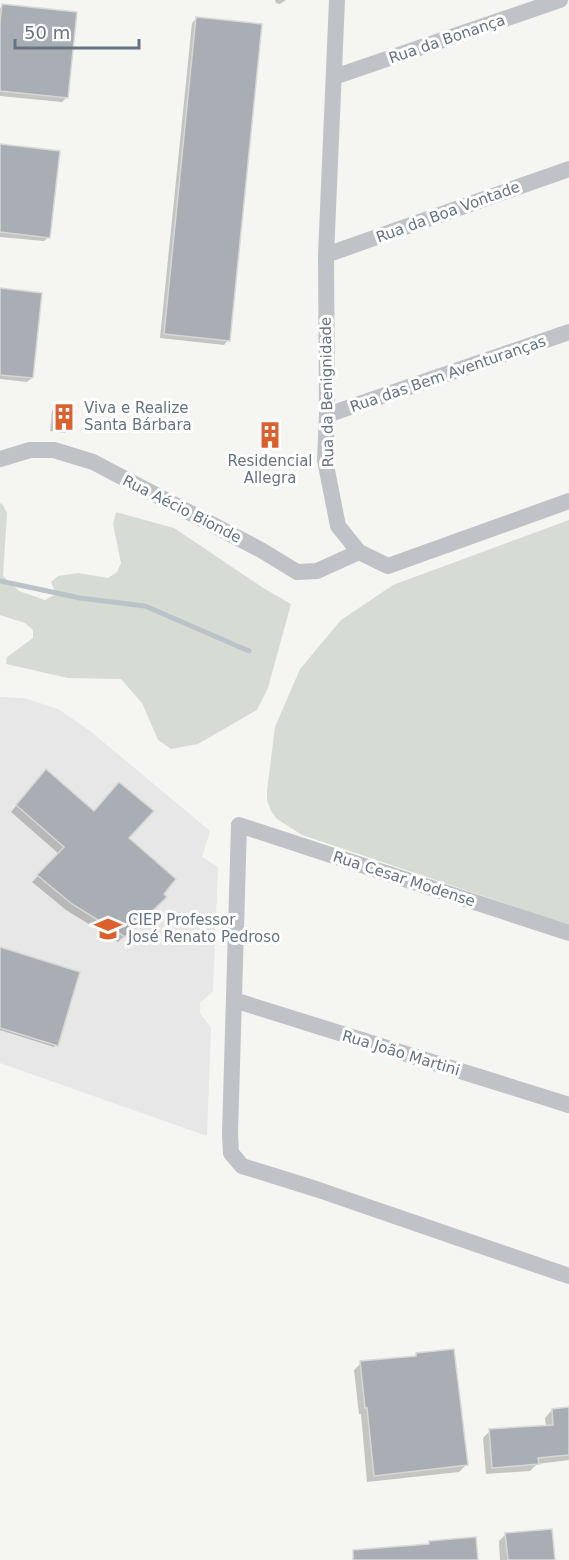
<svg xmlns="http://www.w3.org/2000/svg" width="569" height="1560" font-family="'DejaVu Sans',sans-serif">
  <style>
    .built { fill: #e6e7e6 }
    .green { fill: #d6dcd4 }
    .shadow { fill: #0003 }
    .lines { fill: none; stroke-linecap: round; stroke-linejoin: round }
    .stream { stroke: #b9c3c8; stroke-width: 5 }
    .building { fill: #a8aeb4; stroke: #d7d7d5; stroke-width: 1.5 }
    .minor { stroke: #bfc2c6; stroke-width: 16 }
    .labels { text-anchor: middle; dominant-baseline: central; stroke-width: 6; stroke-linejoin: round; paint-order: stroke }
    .street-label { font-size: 15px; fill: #667482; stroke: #fff }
    .poi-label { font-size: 15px; fill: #667482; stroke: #fff; text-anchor: start }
  </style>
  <rect width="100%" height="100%" fill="#f5f6f2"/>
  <path class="built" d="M0,697l24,1 34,11 32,22 120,100 -8,26 16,10 -5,124 -13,12v10l11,15 -4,108 -207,-73z"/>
  <path class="green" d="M0,503l3,2 4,8 -4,63 16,15 26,9 11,-6 -5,-12 7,-6 20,-3 30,5 9,-6 4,-9 -8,-39 3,-12 58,16 91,61 26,15 -23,84 -11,22 -59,34 -27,5 -13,-9 -16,-37 -21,-24 -53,-1 -62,-14 1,-7 26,-19v-8l-8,-7 -25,-8z
    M569,520v405l-267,-90 -25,-16 -6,-8 -4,-11v-10l8,-63 25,-58 41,-49 52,-35z"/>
  <path class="shadow" d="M275,0h11l-6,4 -4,-1z
    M3,6l63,92 -4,4 -62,-6v-88z
    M197,18l31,322 -4,5 -64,-7 32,-315z
    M0,146l49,91 -5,4 -44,-4z
    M0,290l32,88 -5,4 -27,-3z
    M57,406l12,22 -4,5 -15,-2 2,-20z
    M40,777l53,35 34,26 38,59 -47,45 -52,-32 -34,-28 27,-28 -48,-42z
    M0,949l56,96 -2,2 -54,-17z
    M417,1354l49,111 -7,7 -92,10 -6,-68h-2l-5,-44 7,-7 53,-6z
    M569,1409v51l-32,4 -7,7 -44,3 -3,-36 7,-7 56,-4 -1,-9 7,-8z
    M506,1534l47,26h-53l-1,-19z"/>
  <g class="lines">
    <path class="stream" d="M0,581l80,17 65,8 104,45"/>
  </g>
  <path class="building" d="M2,4l75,8 -9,86 -68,-7v-70z
    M196,17l66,7 -32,317 -66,-7z
    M0,144l60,7 -10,87 -50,-6z
    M0,288l42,5 -9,85 -33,-3z
    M56,405l17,1 -2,23 -17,-2z
    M46,769l48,42 25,-29 35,29 -25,27 47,41 -12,15 3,3 -42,40 -53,-33 -35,-29 27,-28 -48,-42z
    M0,947l80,25 -22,74 -58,-18z
    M454,1349l14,116 -94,11 -7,-68h-2l-5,-47 56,-5v-3z
    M569,1407v48l-31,3 1,6 -47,4 -3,-39 64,-4 -1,-16z
    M552,1529l3,31h-47l-3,-27z
    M476,1537l2,23h-125v-10l76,-6v-3z"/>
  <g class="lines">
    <path class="minor" d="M337,0l-11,255 1,160 -2,45 13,66 21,26 29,14 181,-65
      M334,77l226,-77
      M326,255l243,-86
      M327,415l242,-83
      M0,459l30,-9h24l39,12 168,88 36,22 20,-1 42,-19
      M569,933l-330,-108 -9,309 1,19 11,13 74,23 253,87
      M234,1000l335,105"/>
  </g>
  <defs>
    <symbol id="building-bare" viewBox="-9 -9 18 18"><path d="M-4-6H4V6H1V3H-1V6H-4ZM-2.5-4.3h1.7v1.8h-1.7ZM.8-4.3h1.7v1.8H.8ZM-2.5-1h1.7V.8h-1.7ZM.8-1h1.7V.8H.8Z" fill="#db602d" stroke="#fff" stroke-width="2.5" paint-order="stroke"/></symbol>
    <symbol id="school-bare" viewBox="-9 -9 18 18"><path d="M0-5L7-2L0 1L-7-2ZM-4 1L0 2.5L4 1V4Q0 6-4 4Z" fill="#db602d" stroke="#fff" stroke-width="2.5" paint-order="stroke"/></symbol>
  </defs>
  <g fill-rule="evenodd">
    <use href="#building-bare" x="45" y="398" width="38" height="38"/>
    <use href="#building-bare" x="251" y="416" width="38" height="38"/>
    <use href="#school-bare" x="89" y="910" width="38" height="38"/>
  </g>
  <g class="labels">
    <g class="street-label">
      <text transform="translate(447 39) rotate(-19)">Rua da Bonança</text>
      <text transform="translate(448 212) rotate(-20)">Rua da Boa Vontade</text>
      <text transform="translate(448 374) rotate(-19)">Rua das Bem Aventuranças</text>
      <text transform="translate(327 392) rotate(-91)">Rua da Benignidade</text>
      <text transform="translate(182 509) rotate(27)">Rua Aécio Bionde</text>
      <text transform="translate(404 879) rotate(18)">Rua Cesar Modense</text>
      <text transform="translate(401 1053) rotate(17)">Rua João Martini</text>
    </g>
    <g class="poi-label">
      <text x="84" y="408">Viva e Realize<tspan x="84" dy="17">Santa Bárbara</tspan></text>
      <text x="270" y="461" text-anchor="middle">Residencial<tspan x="270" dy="17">Allegra</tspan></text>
      <text x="128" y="920">CIEP Professor<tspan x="128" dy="17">José Renato Pedroso</tspan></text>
    </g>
  </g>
  <path d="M15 39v9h124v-9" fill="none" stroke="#667482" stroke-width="3"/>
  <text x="24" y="39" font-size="18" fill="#667482" stroke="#ffffff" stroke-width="4.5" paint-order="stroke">50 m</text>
</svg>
